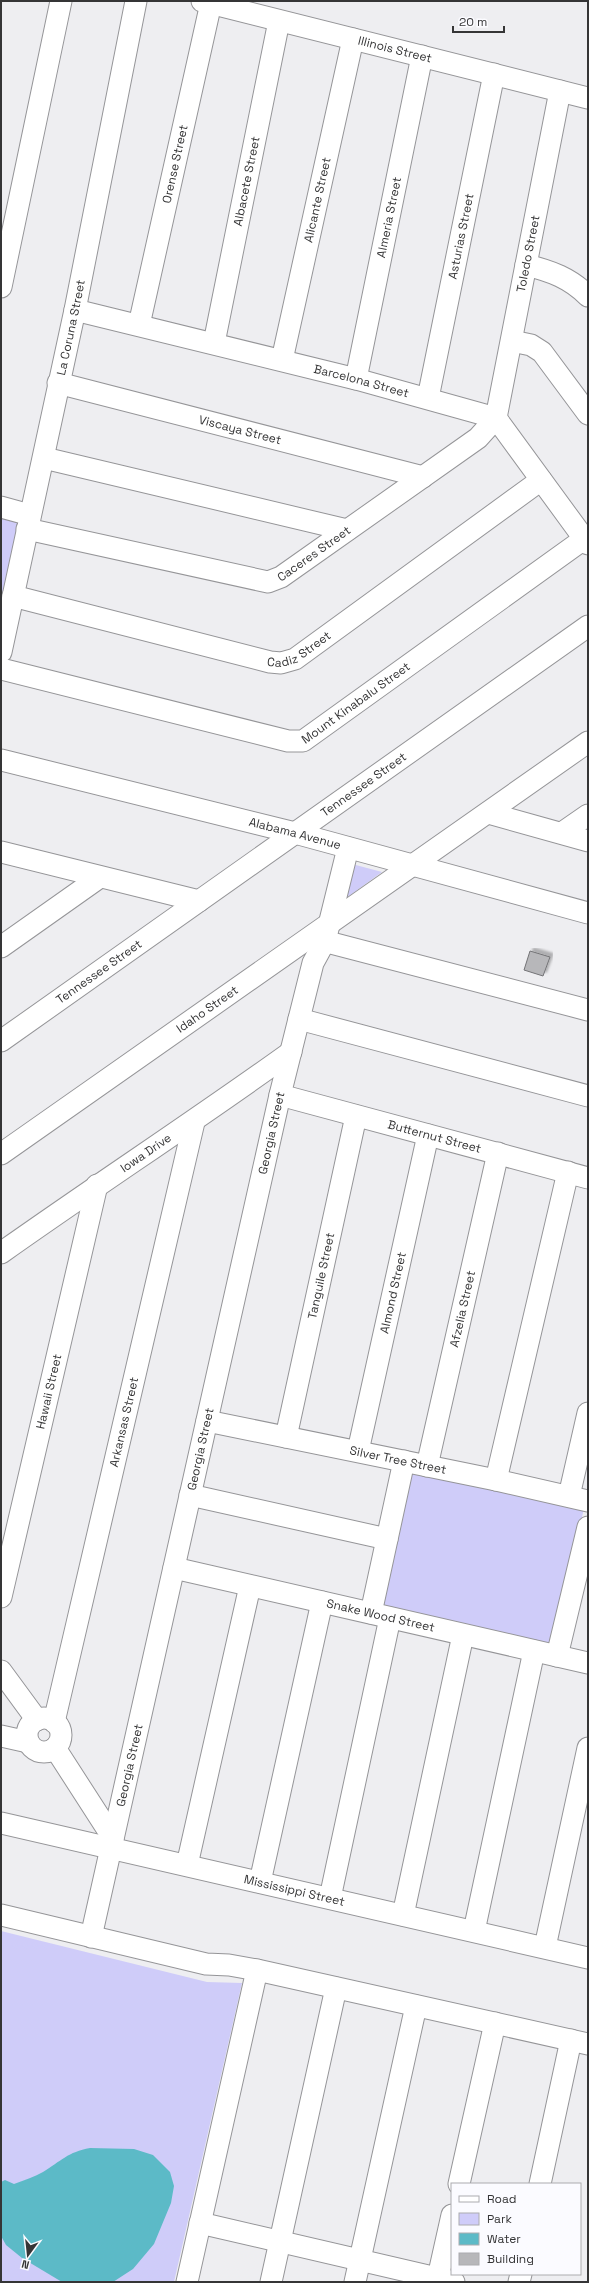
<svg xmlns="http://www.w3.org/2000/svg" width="589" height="2283" font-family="'Space Grotesk',sans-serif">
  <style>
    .green { fill: #cfccf9 }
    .water { fill: #5cbac7 }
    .building { fill: #b7b7ba; stroke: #737376; filter: url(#shadow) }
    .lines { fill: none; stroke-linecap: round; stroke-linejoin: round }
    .minor-casing { stroke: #959598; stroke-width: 23 }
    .minor { stroke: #fff; stroke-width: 21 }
    .labels { text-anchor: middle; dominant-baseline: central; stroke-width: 3; stroke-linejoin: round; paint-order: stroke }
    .street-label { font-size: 12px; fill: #353536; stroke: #fbfbff }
  </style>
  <defs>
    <filter id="shadow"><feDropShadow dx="3.5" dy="-3.5" stdDeviation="1" flood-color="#0004"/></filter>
  </defs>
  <rect width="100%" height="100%" fill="#eeeef1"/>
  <path class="green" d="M1,515l19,5 -19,82z
    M352,864l30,8 -40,29z
    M411,1471l173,37 -30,140 -174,-39z
    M1,1931l206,51 35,1 -68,299h-173z"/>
  <path class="water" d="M90,2148l44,1 19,6 17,17 4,14 -3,17 -17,41 -21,25 -20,13h-51l-40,-24 -16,-13 -5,-9v-54l4,-2 9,4c10,-4 20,-7 29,-12 18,-11 25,-20 47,-24z"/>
  <path class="building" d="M530,951l20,6 -7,19 -19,-6z"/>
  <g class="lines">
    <defs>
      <g id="minor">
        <path id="s1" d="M202,1l386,97"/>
        <path d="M526,265c25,6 44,13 62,31"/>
        <path d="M1,287l60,-286"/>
        <path id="s2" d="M75,310l281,69 140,39 92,126"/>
        <path id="s3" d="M139,325l72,-322"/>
        <path d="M512,341l19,4 11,7 46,62"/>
        <path id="s4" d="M214,343l65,-322"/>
        <path id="s5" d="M282,360l71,-321"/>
        <path id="s6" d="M356,379l66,-323"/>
        <path id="s7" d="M58,383l365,94"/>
        <path id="s8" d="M428,398l66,-324"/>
        <path d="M44,458l303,72"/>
        <path d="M1,507l29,8"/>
        <path id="s9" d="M27,529l241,53 13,-5 197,-139 18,-20 64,-327"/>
        <path id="s10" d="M13,596l257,66 11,1 14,-4 246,-179"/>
        <path id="s11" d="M1,652l74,-342 61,-309"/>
        <path id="s12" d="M1,669l287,72h15l281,-202"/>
        <path id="s13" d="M1,760l294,73 293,80"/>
        <path d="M488,813l100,28"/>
        <path d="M562,833l26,-18"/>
        <path d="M1,852l198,49"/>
        <path d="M312,938l276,72"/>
        <path d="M1,947l99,-70"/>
        <path d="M299,1019l289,77"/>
        <path id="s14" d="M1,1041l587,-415"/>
        <path id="s15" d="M280,1095l308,83"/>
        <path id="s16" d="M1,1154l587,-412"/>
        <path id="s17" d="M1,1253c96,-68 194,-132 290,-201"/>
        <path id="s18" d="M207,1421l289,59 92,21"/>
        <path id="s19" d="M286,1437l70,-321"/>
        <path id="s20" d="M358,1451l70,-316"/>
        <path id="s21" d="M427,1466l71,-313"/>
        <path d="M496,1480l72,-308"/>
        <path d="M190,1495l197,44"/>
        <path d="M569,1496l19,-83"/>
        <path id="s22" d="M174,1568l414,95"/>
        <path id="s23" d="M1,1597l96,-412"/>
        <path d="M371,1613l33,-152"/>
        <path d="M557,1656l31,-129"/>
        <path d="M1,1671l36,49"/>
        <circle cx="44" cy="1735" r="17"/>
        <path id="s24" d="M54,1722l140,-600"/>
        <path d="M1,1736l27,6"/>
        <path d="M55,1748l58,90"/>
        <path id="s25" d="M1,1823l587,135"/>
        <path d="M187,1865l63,-279"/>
        <path d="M260,1882l62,-280"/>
        <path d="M330,1898l60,-280"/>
        <path d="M1,1915l205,49 23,1 28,5 331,74"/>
        <path d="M403,1915l60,-280"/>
        <path d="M474,1931l60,-280"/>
        <path id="s26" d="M91,1937l189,-842 33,-132 12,-22 23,-93"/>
        <path d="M545,1947l43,-199"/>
        <path d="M459,2184l36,-161"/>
        <path d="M540,2184l31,-144"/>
        <path d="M200,2223l254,59"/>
        <path d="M187,2282l70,-312"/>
        <path d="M271,2282l65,-294"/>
        <path d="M355,2282l61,-276"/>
        <path d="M437,2282l15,-67"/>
        <path d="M519,2282l2,-8"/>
      </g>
    </defs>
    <use href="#minor" class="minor-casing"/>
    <use href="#minor" class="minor"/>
  </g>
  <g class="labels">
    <g class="street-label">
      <text stroke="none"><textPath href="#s1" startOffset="199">Illinois Street</textPath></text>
      <text stroke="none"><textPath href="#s3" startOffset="165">Orense Street</textPath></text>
      <text stroke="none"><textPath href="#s4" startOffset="165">Albacete Street</textPath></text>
      <text stroke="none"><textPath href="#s5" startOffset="164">Alicante Street</textPath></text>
      <text stroke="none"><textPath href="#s6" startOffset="165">Almeria Street</textPath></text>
      <text stroke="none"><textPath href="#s8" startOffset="165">Asturias Street</textPath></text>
      <text stroke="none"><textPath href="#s9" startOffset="696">Toledo Street</textPath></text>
      <text stroke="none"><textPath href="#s11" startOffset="332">La Coruna Street</textPath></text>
      <text stroke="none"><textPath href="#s2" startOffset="295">Barcelona Street</textPath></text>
      <text stroke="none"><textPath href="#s7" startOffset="188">Viscaya Street</textPath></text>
      <text stroke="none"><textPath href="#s9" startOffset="301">Caceres Street</textPath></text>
      <text stroke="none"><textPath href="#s10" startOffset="298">Cadiz Street</textPath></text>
      <text stroke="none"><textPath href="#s12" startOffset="376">Mount Kinabalu Street</textPath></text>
      <text stroke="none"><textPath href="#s14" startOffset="444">Tennessee Street</textPath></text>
      <text stroke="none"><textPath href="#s13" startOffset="303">Alabama Avenue</textPath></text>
      <text stroke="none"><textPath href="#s14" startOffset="120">Tennessee Street</textPath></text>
      <text stroke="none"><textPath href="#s16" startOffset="252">Idaho Street</textPath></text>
      <text stroke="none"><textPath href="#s26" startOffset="824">Georgia Street</textPath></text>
      <text stroke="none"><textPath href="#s15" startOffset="160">Butternut Street</textPath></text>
      <text stroke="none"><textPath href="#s17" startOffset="176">Iowa Drive</textPath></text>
      <text stroke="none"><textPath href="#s19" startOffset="165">Tanguile Street</textPath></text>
      <text stroke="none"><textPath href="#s20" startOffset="162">Almond Street</textPath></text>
      <text stroke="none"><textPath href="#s21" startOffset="161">Afzelia Street</textPath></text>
      <text stroke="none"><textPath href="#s23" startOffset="211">Hawaii Street</textPath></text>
      <text stroke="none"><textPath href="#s24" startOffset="308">Arkansas Street</textPath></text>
      <text stroke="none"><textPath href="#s26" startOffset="500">Georgia Street</textPath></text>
      <text stroke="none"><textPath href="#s18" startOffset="195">Silver Tree Street</textPath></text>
      <text stroke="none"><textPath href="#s22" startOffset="212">Snake Wood Street</textPath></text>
      <text stroke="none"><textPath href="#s26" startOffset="176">Georgia Street</textPath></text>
      <text stroke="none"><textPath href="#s25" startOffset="301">Mississippi Street</textPath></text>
    </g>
  </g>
  <rect width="589" height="2283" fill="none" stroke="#353536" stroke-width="4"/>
  <rect x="451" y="2183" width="130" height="92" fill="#fbfbff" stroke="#acacaf"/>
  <rect x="459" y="2196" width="20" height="6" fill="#ffffff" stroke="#acacaf"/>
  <text x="487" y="2203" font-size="12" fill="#353536">Road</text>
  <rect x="459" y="2213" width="20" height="12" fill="#cfccf9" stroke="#acacaf"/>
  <text x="487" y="2223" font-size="12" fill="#353536">Park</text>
  <rect x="459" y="2233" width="20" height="12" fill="#5cbac7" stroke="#acacaf"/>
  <text x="487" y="2243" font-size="12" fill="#353536">Water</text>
  <rect x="459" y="2253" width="20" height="12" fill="#b7b7ba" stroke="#acacaf"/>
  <text x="487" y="2263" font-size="12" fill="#353536">Building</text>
  <g transform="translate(28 2255) rotate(195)" stroke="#fbfbff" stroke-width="3" paint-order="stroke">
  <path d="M0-3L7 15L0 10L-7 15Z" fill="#353536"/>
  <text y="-6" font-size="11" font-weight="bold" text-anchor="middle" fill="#353536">N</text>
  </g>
  <path d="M453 26v6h51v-6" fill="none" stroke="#353536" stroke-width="2"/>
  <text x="459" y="26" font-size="12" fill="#353536" stroke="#fbfbff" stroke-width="3" paint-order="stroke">20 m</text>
</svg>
